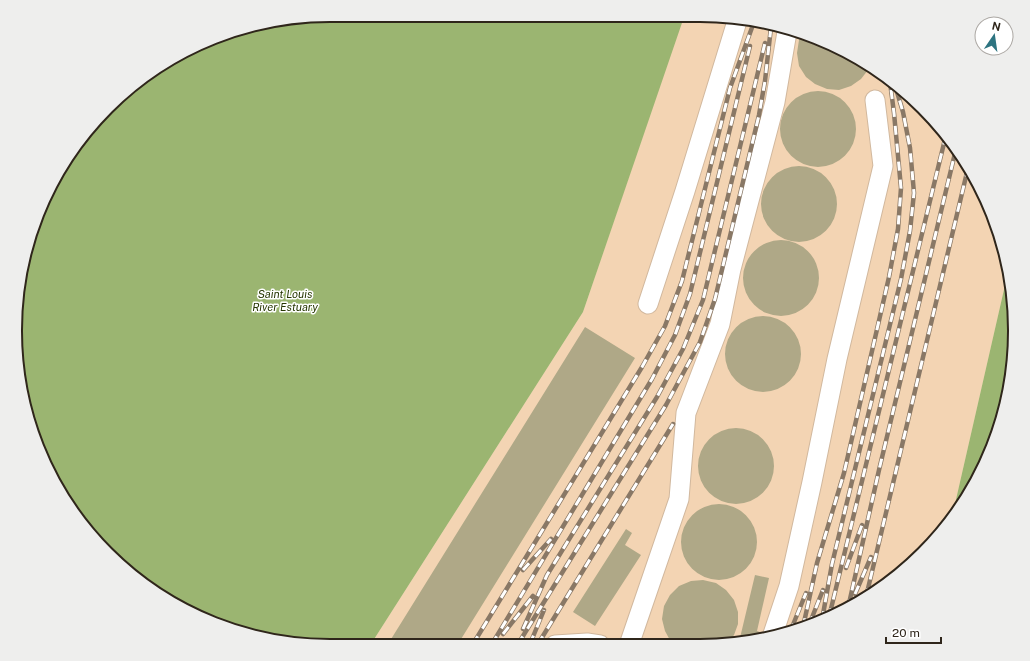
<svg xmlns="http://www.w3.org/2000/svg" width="1030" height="661" font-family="'Public Sans',sans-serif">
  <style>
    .built { fill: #f3d4b3 }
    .water { fill: #9bb571 }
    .building { fill: #afa887 }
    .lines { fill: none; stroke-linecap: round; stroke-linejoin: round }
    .minor-casing { stroke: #d1b89e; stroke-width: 21 }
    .minor { stroke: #fff; stroke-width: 19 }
    .rail-casing { stroke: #897866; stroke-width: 4.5 }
    .rail { stroke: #fff; stroke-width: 3; stroke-dasharray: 9; stroke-linecap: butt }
    .labels { text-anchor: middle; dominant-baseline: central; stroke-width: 3; stroke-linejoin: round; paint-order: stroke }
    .water-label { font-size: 11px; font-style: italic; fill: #263602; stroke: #fff }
    .rim { fill: none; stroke: #2f261b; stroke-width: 2 }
  </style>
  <rect width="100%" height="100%" fill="#fce2c6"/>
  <path class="built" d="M683,17l58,1 98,29 68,46 43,45 32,53 22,58 4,23 -56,245 -15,21 -45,43 -53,33 -58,21 -61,10 -349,-1 212,-332z"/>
  <path class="water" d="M331,15l353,2 -101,295 -212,332 -81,-1 -80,-21 -87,-54 -66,-80 -31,-76 -10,-102 16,-81 48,-91 75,-70 74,-36z
    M1008,272l6,38 -2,61 -14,61 -25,56 -21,29z"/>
  <path class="building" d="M801,36l38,11 30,21 -1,2 -7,9 -10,7 -12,4 -12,-1 -12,-5 -9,-7 -7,-11 -2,-13 2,-13z
    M780 129a38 38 0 1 1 76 0a38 38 0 1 1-76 0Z
    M761 204a38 38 0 1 1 76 0a38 38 0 1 1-76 0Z
    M743 278a38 38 0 1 1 76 0a38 38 0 1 1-76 0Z
    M725 354a38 38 0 1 1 76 0a38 38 0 1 1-76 0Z
    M585,327l50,31 -177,286h-70z
    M698 466a38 38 0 1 1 76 0a38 38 0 1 1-76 0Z
    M681 542a38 38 0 1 1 76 0a38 38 0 1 1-76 0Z
    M626,529l6,4 -7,12 16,10 -46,71 -22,-14z
    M755,575l14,3 -12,53 6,2 -1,5 -23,4z
    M703,580l13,3 10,7 8,10 4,12v12l-4,11 -7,9 -7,1h-46l-3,-3 -6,-11 -3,-12 2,-13 6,-11 9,-9 12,-5z"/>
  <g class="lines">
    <defs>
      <path id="minor" d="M648,304l37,-113 53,-173
        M772,637l17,-51 23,-104 25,-123 46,-193 -8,-66
        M555,645l32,-2 13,2
        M629,645l50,-146 7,-86 34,-89 11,-55 44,-167 12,-70"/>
    </defs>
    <use href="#minor" class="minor-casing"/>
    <use href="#minor" class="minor"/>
    <defs>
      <path id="rail" d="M846,568l16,-43
        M523,570l28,-31
        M855,594l16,-37
        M866,597l102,-429
        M848,608l31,-138 77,-321
        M829,617l117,-482
        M822,620l10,-56 69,-285 9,-48 4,-38 -4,-45 -7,-36 -8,-27
        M809,625l14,-35
        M803,627l14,-64 27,-90 45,-196 9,-48 3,-41 -7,-75 -4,-31
        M523,629l24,-54 110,-178 26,-48 20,-49 62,-257
        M790,632l16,-39
        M503,634l30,-38
        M473,644l169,-277 23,-41 17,-45 48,-193 24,-66
        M492,644l160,-265 23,-44 15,-41 60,-248
        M518,644l148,-239 34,-63 15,-43 44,-184 6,-34 6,-54
        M530,644l14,-34
        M538,644l135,-220"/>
    </defs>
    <use href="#rail" class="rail-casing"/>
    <use href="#rail" class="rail"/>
  </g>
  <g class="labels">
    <g class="water-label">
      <text x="285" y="294">Saint Louis<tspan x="285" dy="13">River Estuary</tspan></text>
    </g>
  </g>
  <path d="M0 0H1030V661H0ZM330 22H700A308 308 0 0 1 1008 330V331A308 308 0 0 1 700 639H330A308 308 0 0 1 22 331V330A308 308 0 0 1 330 22Z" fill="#eeeeed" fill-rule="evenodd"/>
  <path class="rim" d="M330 22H700A308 308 0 0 1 1008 330V331A308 308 0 0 1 700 639H330A308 308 0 0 1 22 331V330A308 308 0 0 1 330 22Z"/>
  <g transform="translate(994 36) rotate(13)"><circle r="19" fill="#ffffff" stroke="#aca8a4"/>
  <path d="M0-3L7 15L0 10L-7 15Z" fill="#2d7481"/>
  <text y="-6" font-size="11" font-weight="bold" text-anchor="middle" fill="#2f261b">N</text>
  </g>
  <path d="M886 637v6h55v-6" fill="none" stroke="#2f261b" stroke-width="2"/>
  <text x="892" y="637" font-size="12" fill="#2f261b" stroke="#ffffff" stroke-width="3" paint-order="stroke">20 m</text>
</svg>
